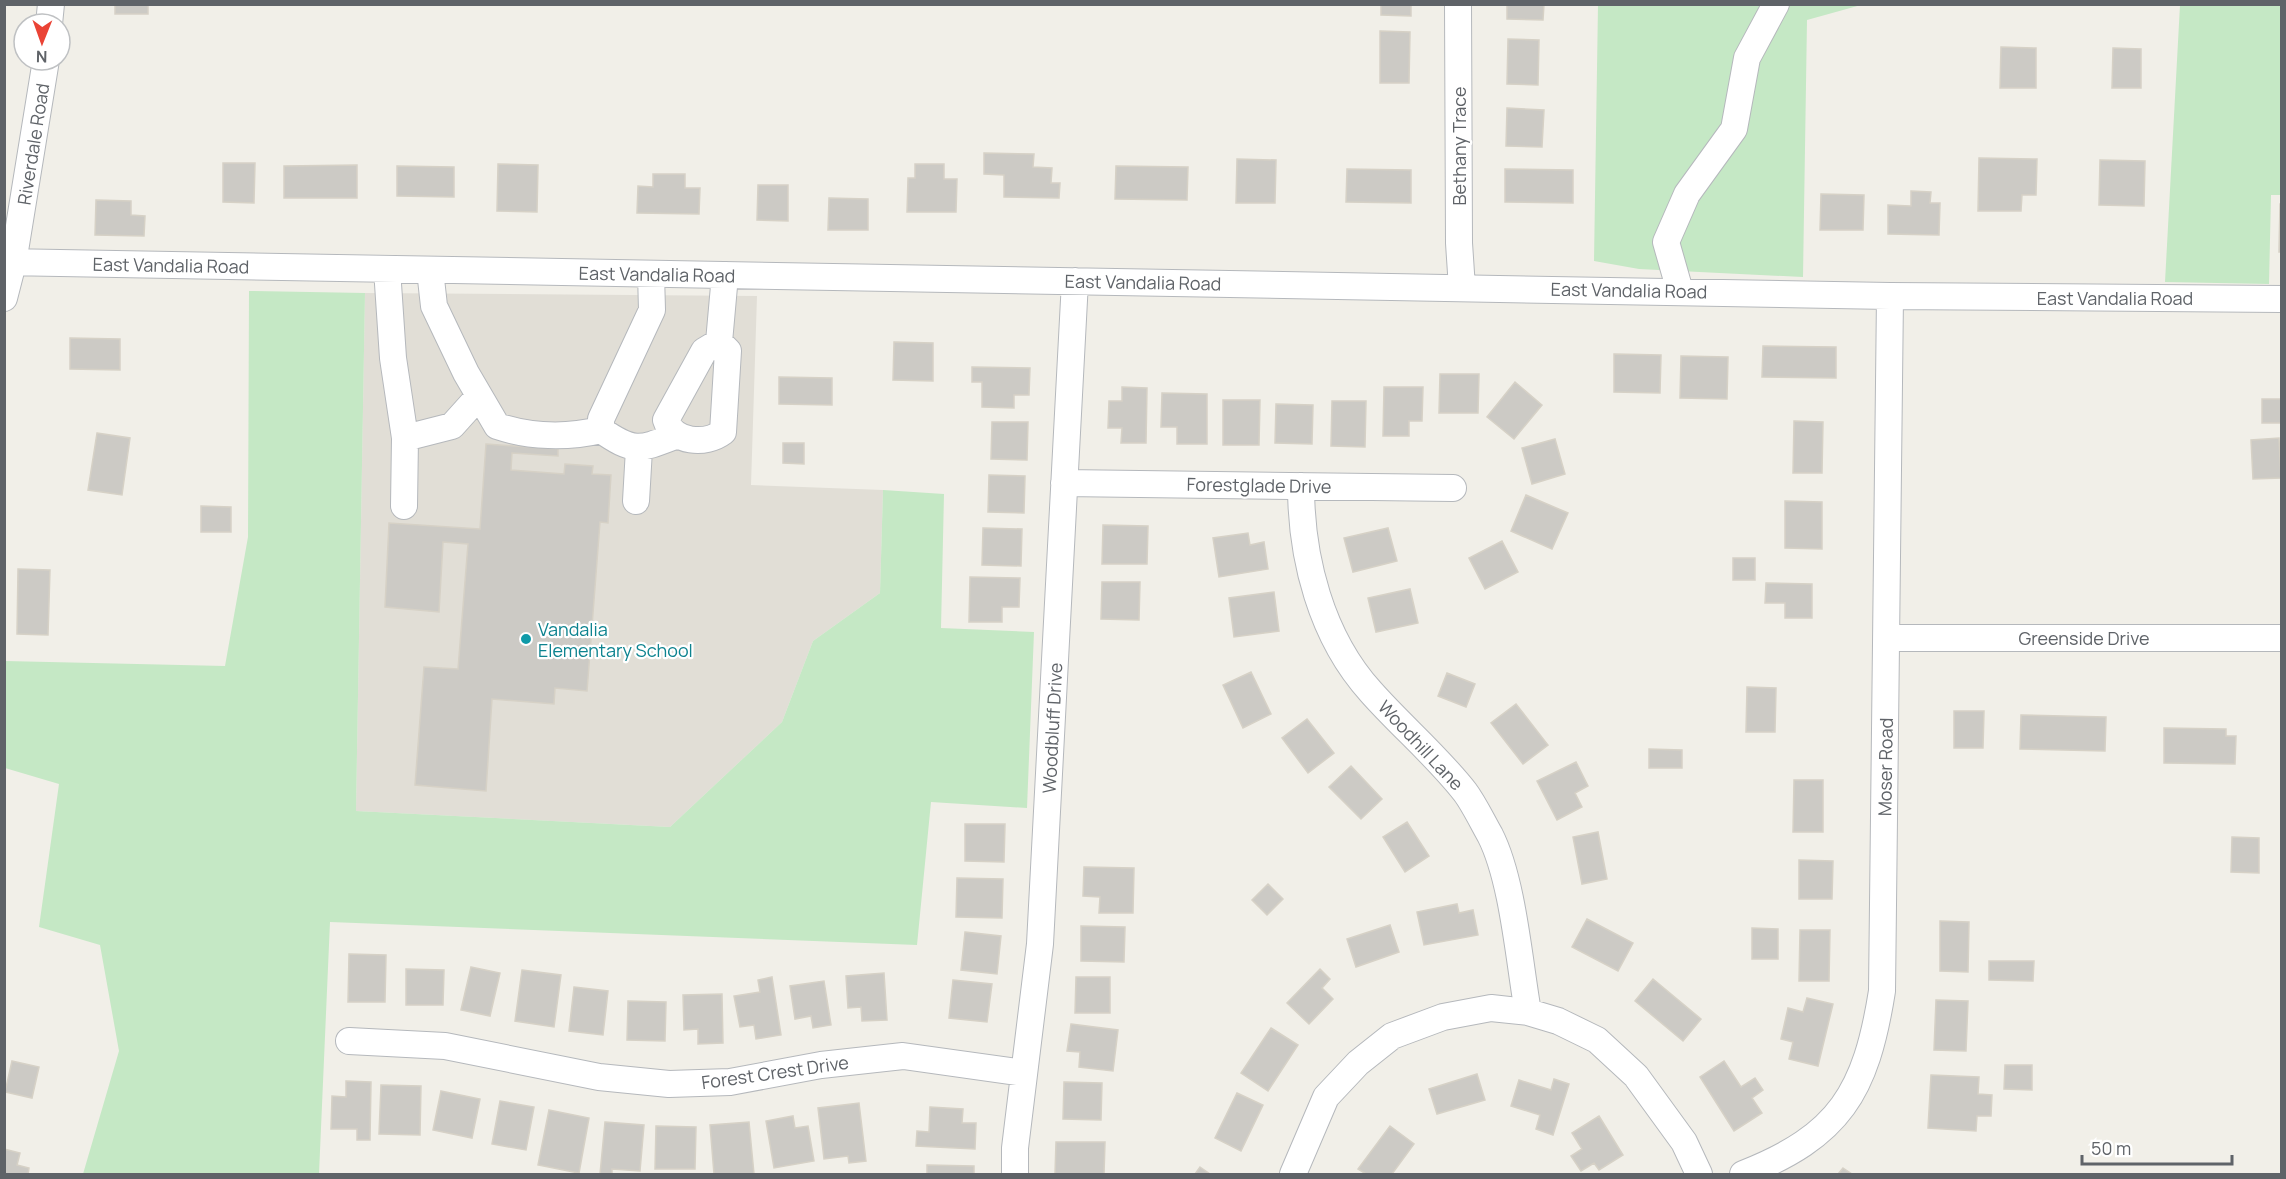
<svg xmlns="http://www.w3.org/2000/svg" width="2286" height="1179" font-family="Manrope,sans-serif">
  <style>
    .education { fill: #e1ded6 }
    .green { fill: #c5e8c5 }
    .building { fill: #cccac5; stroke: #d6d1c6; stroke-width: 1.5 }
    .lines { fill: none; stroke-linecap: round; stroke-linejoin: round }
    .minor-casing { stroke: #b5b8bc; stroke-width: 28 }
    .minor { stroke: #fff; stroke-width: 26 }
    .culture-dot { fill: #0f9aa8; stroke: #fff; stroke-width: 2 }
    .labels { text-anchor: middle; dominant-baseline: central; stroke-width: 4.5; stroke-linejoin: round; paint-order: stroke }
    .street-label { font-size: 18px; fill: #5f6368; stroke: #fff }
    .culture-label { font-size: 18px; fill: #0d838f; stroke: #fff; text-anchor: start }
  </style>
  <rect width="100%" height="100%" fill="#f1efe8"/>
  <path class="education" d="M365,293l392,3 -6,189 132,5 -3,103 -67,48 -31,81 -112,105 -314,-16z"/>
  <path class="green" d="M1598,5h263l-54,15 -4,257 -164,-8 -45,-8z
    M2180,5h101l1,190h-11l-2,89 -104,-2z
    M249,291l116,2 -9,518 314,16 112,-105 31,-81 67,-48 3,-103 61,4 -3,134 93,4 -7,176 -96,-6 -14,143 -587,-23 -11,252h-236l36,-123 -19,-106 -61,-18 20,-143 -54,-16v-107l220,5 23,-129z"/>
  <path class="building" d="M115,4h33v10h-33z
    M1381,4h30v12l-30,-1z
    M1507,4h37l-1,16 -36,-1z
    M1380,31l30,1 -1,51h-29z
    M1508,39l31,1 -1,45 -31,-1z
    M2001,47l35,1v40h-36z
    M2113,48l28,1v39h-29z
    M1507,108l37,2 -2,37 -36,-1z
    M984,153l50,1 -1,13 19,1 -1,15h9l-1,15 -55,-1v-22l-20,-1z
    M1979,158l58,1 -1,36h-14l-1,16h-43z
    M1237,159l39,1 -1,43h-39z
    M2100,160l45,1 -1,45 -45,-1z
    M223,163h32l-1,40 -31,-1z
    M498,164l40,1 -1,47 -40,-1z
    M915,164h29v15h13l-1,33h-49l1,-34h7z
    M357,165v33h-73v-32z
    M397,166l57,1v30l-57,-1z
    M1116,166l72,1 -1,33 -72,-1z
    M1347,169l64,1v33l-65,-1z
    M1505,169l68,1v33l-68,-1z
    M653,174h32v14h15l-1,26 -62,-1 1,-27 15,1z
    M758,185h30v36l-31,-1z
    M1911,191l20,1 -1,11h10l-1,32 -51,-1v-29l23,1z
    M1821,194l43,1 -1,35h-43z
    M829,198l39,1v31h-40z
    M96,200l35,1v14l14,1 -1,20 -49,-1z
    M2280,204h2v48h-3z
    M70,338l50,1v31l-50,-1z
    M894,342l39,1v38l-40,-1z
    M1763,346l73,1v31l-74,-1z
    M1614,354l47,1 -1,38 -46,-1z
    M1681,356l47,1 -1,42 -47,-1z
    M972,367l58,1 -1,27h-15v13l-32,-1v-25h-10z
    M1440,374h39l-1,39h-39z
    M779,377l53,1v27l-53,-1z
    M1515,382l27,23 -28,34 -27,-22z
    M1122,387l25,1 -1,55h-25l1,-15h-14l1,-27h13z
    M1384,387h39l-1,34h-13v15h-26z
    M1162,393l45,1v50h-30v-17h-16z
    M2262,399h20v24h-20z
    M1223,400h37l-1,45h-36z
    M1332,401h34l-1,46 -34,-1z
    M1276,404l37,1 -1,39 -37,-1z
    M1794,421l29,1 -1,51h-29z
    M992,422h36l-1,38 -36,-1z
    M97,433l33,5 -8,57 -34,-5z
    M2279,438l2,40 -28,1 -2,-39z
    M1555,439l10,35 -33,10 -10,-36z
    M783,443h21v21l-21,-1z
    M486,444l72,5v7l-46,-3 -1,17 53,4 1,-10 28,2 -1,8 19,1 -3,48 -8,-1 -13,169 -32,-3 -1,16 -62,-5 -6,92 -71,-6 9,-118 34,2 10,-125 -25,-2 -4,70 -54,-5 4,-84 91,6z
    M989,475l36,1 -1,37 -36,-1z
    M1526,495l42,18 -16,36 -41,-18z
    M1785,501l37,1v47l-37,-1z
    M201,506l30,1v25h-30z
    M1103,525l45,1 -1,38h-45z
    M983,528l39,1 -1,37 -39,-1z
    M1388,528l9,33 -44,11 -9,-34z
    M1248,533l2,12 14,-3 4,27 -49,8 -6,-39z
    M1502,541l16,31 -33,17 -16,-31z
    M1733,558h22v22h-22z
    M18,569l32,1 -2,65 -31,-1z
    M970,577l50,1 -1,29h-17v15h-33z
    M1102,582h38l-1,38 -38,-1z
    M1766,583l46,1v34h-27v-15h-20z
    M1410,589l8,34 -42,9 -8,-34z
    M1274,592l5,39 -45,6 -5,-39z
    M1251,672l20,42 -28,14 -20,-43z
    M1447,673l28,11 -9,23 -28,-11z
    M1747,687l29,1 -1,44h-29z
    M1516,704l32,41 -25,19 -32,-41z
    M1954,711h30l-1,37h-29z
    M2021,715l85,2 -1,34 -85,-2z
    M1307,719l27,34 -26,20 -26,-35z
    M2164,728l62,1v7h10l-1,28 -71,-1z
    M1649,749l33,1v18h-33z
    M1576,762l12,24 -13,7 7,14 -25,13 -20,-39z
    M1351,766l31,33 -21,20 -32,-32z
    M1794,780h29v52h-30z
    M1407,822l22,34 -24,16 -22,-35z
    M965,824h40l-1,38 -39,-1z
    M1598,832l9,47 -25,5 -9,-47z
    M2232,837l27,1v35l-28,-1z
    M1799,860l34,1 -1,38h-33z
    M1084,867l50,1 -1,45h-34l1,-16 -17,-1z
    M957,878l46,1 -1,39 -46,-1z
    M1268,884l15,15 -16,16 -15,-15z
    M1457,904l2,9 14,-3 5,25 -54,10 -7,-33z
    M1587,919l46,24 -15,28 -46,-24z
    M1940,921l29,1 -1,50 -28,-1z
    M1390,925l9,27 -43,15 -9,-28z
    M1081,926l44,1 -1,35 -43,-1z
    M1752,928l26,1v30h-26z
    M1800,930h30l-1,51h-30z
    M965,932l36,4 -4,38 -36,-4z
    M349,954l37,1 -1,47h-37z
    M1989,961h45l-1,20 -44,-1z
    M471,967l29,6 -10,43 -29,-6z
    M406,969l38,1 -1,35h-37z
    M1320,969l10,10 -8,9 11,11 -24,25 -22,-21z
    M522,970l39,5 -7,52 -39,-6z
    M884,973l3,47 -25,1 -1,-14 -13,1 -2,-32z
    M772,977l9,58 -25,4 -2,-14 -14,2 -6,-31 26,-4 -2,-12z
    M1076,977h34v36h-35z
    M1653,979l48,40 -18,22 -48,-40z
    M953,980l39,4 -5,38 -38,-4z
    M824,981l7,44 -18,3 -2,-12 -16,3 -5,-33z
    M574,987l34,4 -5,44 -34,-4z
    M722,994l1,49 -25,1v-15l-14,1 -1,-35z
    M1807,998l26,6 -15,62 -29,-7 4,-17 -12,-3 7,-31 15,4z
    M1936,1000l32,1 -2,50 -32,-1z
    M628,1001l38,1 -1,39 -38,-1z
    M1071,1024l47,6 -5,41 -34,-4 1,-15 -13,-1z
    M1271,1028l27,17 -30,46 -27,-18z
    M12,1061l27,6 -7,31 -27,-6z
    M1724,1061l17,26 14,-9 8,12 -11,8 10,15 -28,18 -34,-54z
    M2005,1065h27v25l-28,-1z
    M1477,1074l8,26 -48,14 -8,-25z
    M1931,1075l48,2 -1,17 14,1 -1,21h-14l-1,15 -48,-3z
    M1554,1079l15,5 -16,51 -17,-6 4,-14 -29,-9 8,-26 32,10z
    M346,1081l25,1 -1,58h-13v-11h-26l1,-33 14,1z
    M1064,1082l38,1 -1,37 -38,-1z
    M381,1085l40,1 -1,49 -41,-1z
    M441,1091l39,8 -8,39 -39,-8z
    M1237,1093l26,12 -22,46 -26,-13z
    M500,1101l34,6 -8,43 -34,-6z
    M859,1103l7,58 -17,2 -1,-7 -24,3 -6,-51z
    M930,1107l33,2 -1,14h14l-1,26 -59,-3 1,-15 12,1z
    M549,1110l40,8 -10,55 -41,-8z
    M793,1116l2,12 13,-2 6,35 -40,7 -8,-47z
    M1599,1116l24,39 -24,15 -5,-7 -13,8 -10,-15 11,-7 -10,-16z
    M605,1122l39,3 -4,46 -28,-2v5h-12z
    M749,1122l5,52h-40l-4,-49z
    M656,1126l40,1 -1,42h-40z
    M1390,1126l24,18 -22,30h-26l-8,-5z
    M1056,1142h49l-1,32h-49z
    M4,1149l16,4 -3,12 12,3 -1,6h-24z
    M927,1165l47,1v8h-47z
    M1200,1167l10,7h-15z
    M1843,1168l9,6h-14z"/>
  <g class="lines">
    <defs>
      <path id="minor" d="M1458,4l1,239 3,45
        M49,24l2,-20
        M4,262l1886,34 392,3
        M387,269l6,89 12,80 47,-12 27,-30
        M430,270l4,36 32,67 31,53c33,11 70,12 104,4
        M651,274l1,36 -51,109v11c34,24 40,19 77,5
        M1680,291l-14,-49 21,-48 47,-65 13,-71 29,-54
        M4,298l9,-35 33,-203
        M719,342l9,9 -5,81c-17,13 -50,11 -57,-12l38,-69z
        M719,342l6,-67
        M1064,483l389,5
        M1301,486c0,72 20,151 70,206 30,34 66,64 94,100 9,12 17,29 25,43 23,45 29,126 38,177
        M636,501l3,-52
        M404,506l1,-68
        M1886,638h396
        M349,1041l96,5 154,31 70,7 61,-2 91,-17 82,-9 121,17
        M1015,1174v-26l25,-204 35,-663
        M1293,1174l33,-77 32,-34 34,-27 51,-19 48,-9 37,4 30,9 39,19 39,36 48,66 15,32
        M1743,1174c97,-38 123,-82 139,-183l8,-695"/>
    </defs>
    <use href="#minor" class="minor-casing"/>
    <use href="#minor" class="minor"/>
  </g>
  <circle class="culture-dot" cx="526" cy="639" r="6"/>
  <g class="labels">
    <g class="street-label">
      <text transform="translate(33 144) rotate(-81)">Riverdale Road</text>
      <text transform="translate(1459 146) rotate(-90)">Bethany Trace</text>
      <text transform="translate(171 265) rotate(1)">East Vandalia Road</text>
      <text transform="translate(657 274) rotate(1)">East Vandalia Road</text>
      <text transform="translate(1143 282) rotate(1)">East Vandalia Road</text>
      <text transform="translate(1629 290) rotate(1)">East Vandalia Road</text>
      <text x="2115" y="298">East Vandalia Road</text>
      <text transform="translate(1259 485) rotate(1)">Forestglade Drive</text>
      <text x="2084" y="638">Greenside Drive</text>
      <text transform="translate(1052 728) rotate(-87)">Woodbluff Drive</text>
      <text transform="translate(1421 745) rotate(47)">Woodhill Lane</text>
      <text transform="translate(1885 767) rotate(-89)">Moser Road</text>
      <text transform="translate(775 1072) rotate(-8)">Forest Crest Drive</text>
    </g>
    <g class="culture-label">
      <text x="538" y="629">Vandalia<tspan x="538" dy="21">Elementary School</tspan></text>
    </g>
  </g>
  <rect width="2286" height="1179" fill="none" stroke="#5f6368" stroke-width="12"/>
  <g transform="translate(42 42) rotate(181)"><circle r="28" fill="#ffffff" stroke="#bfc1c3" stroke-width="1.5"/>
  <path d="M0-4.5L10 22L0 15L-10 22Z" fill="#ea4335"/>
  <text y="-9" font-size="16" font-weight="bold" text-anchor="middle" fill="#5f6368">N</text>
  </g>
  <path d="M2082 1155v9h150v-9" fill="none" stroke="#5f6368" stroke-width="3"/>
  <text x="2091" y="1155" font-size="18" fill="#5f6368" stroke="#ffffff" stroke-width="4.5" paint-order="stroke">50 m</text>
</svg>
